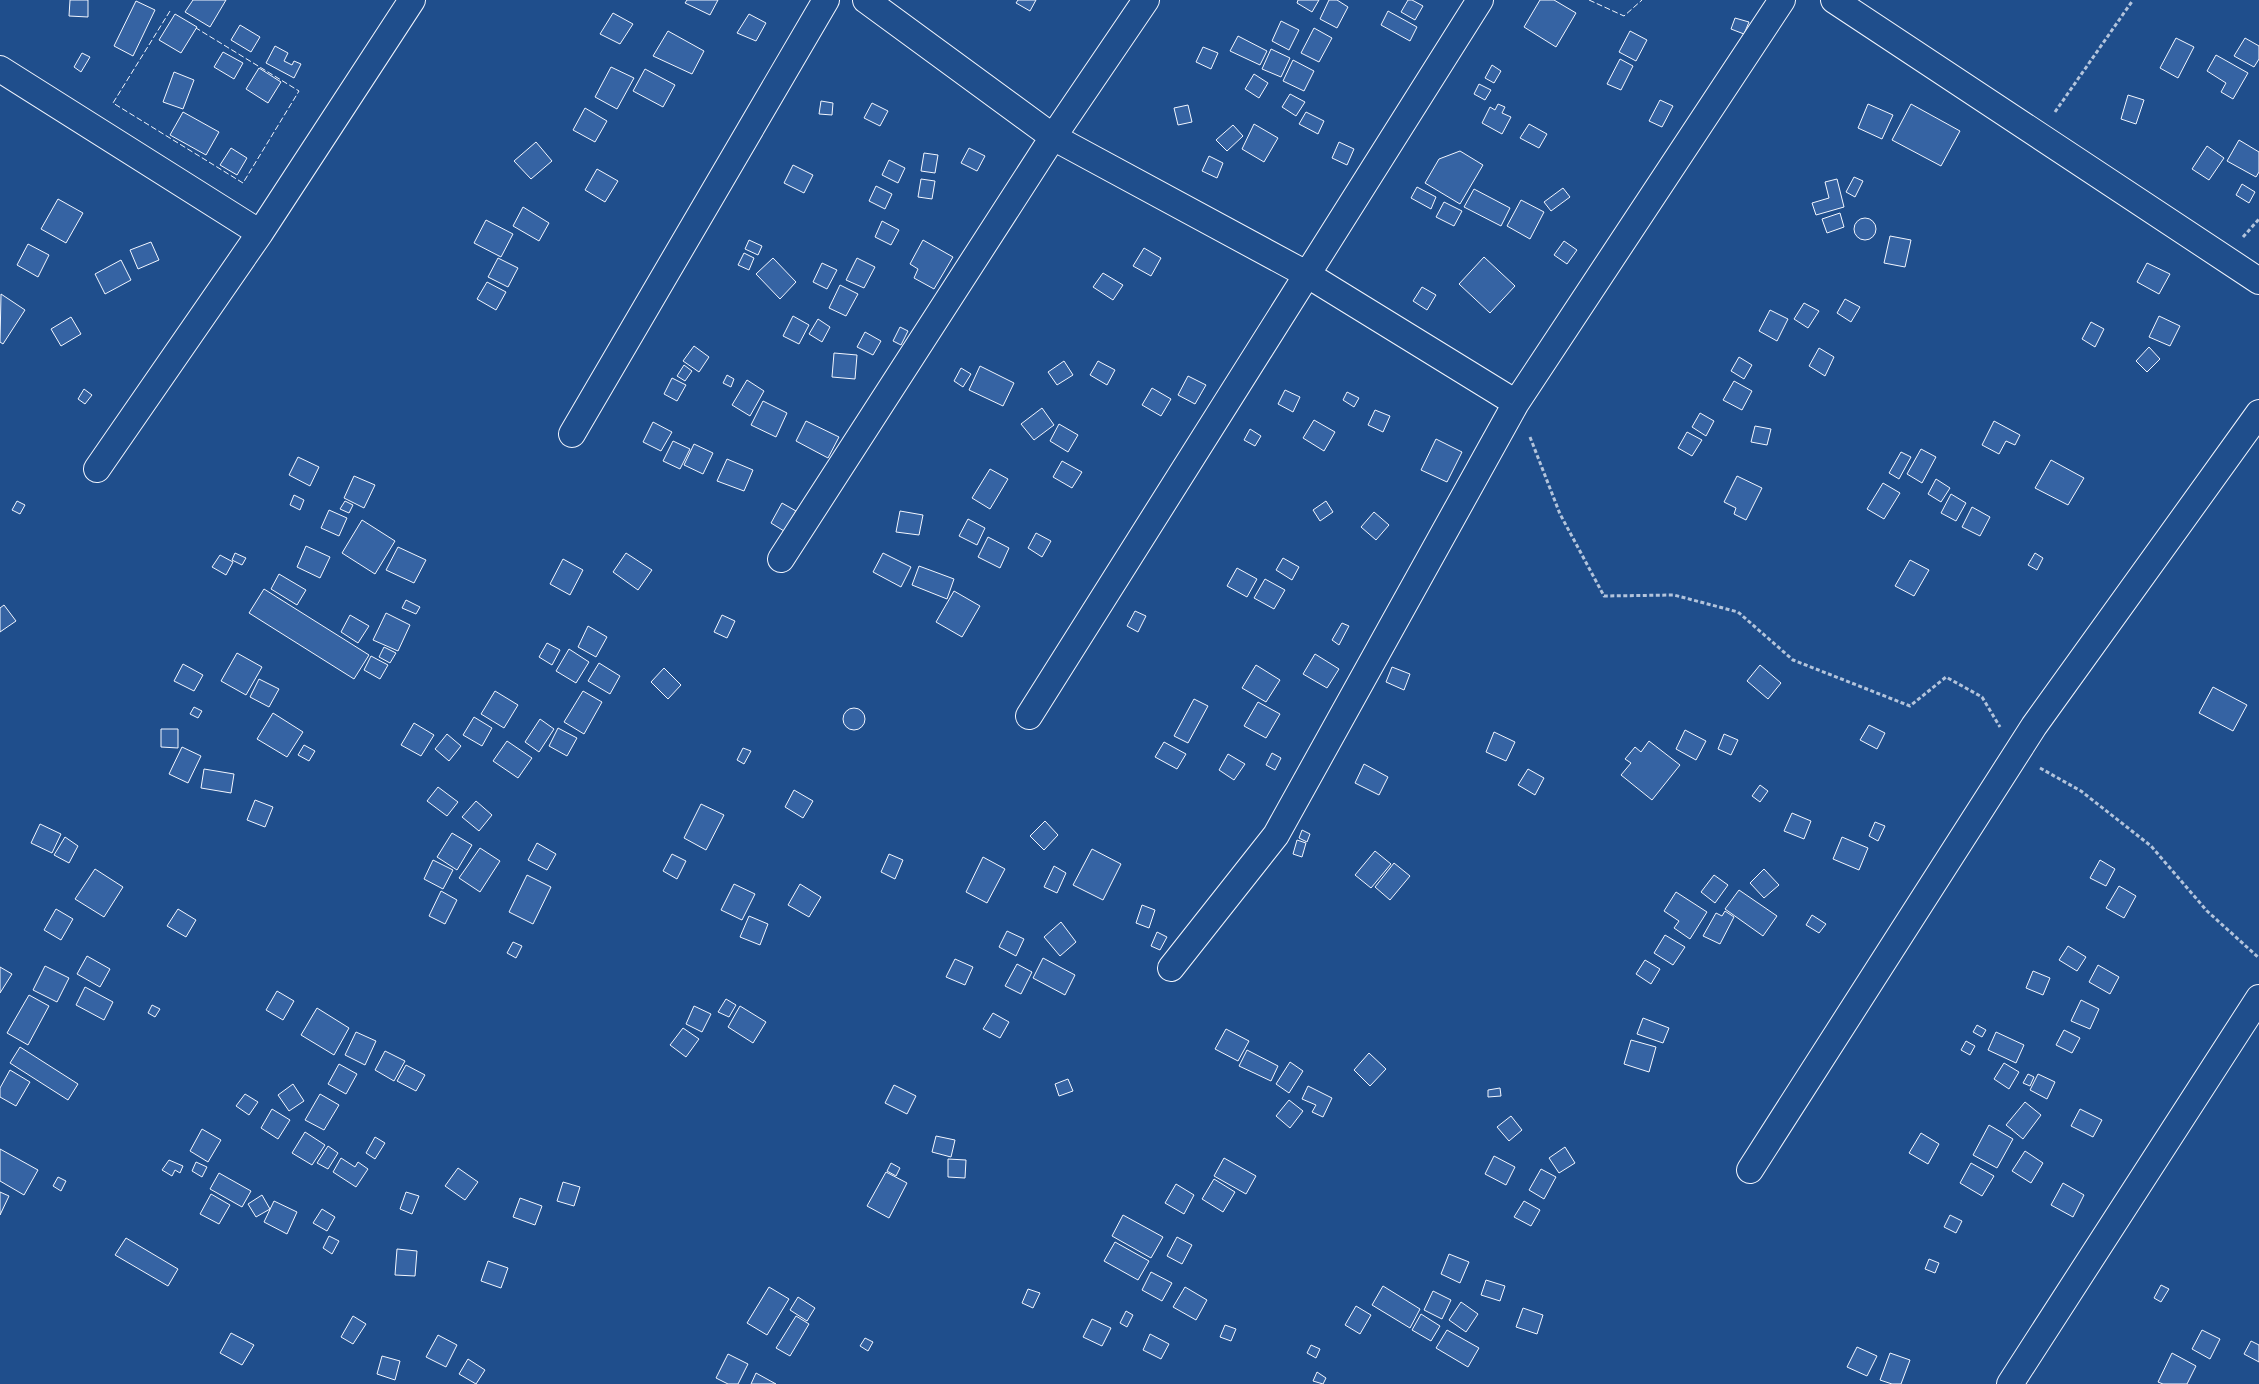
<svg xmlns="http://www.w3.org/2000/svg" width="2259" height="1384" font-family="'Roboto Condensed',sans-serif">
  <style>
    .building { fill: #3563a3; stroke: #f2f6ff }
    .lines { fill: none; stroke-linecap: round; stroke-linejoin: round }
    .street-casing { stroke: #f2f6ff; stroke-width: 28 }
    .path { stroke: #b3c4dc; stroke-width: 3; stroke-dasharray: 4 2.5; stroke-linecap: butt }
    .street { stroke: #1f4e8c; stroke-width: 26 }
    .fence { stroke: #f2f6ff; stroke-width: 1; stroke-dasharray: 6 2.5; stroke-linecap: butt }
  </style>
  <rect width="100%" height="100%" fill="#1f4e8c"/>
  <path class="building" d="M70,0h18v17l-19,-1z
    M193,0h33l-16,27 -25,-15z
    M687,0h31l-8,15 -25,-12z
    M1018,0h18l-6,11 -14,-8z
    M1298,0h21l-7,12 -15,-9z
    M1329,0h8l11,7 -11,21 -17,-9z
    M1408,0h4l11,6 -8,14 -14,-8z
    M1540,0h14l22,13 -20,34 -32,-20z
    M136,1l19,9 -22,46 -19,-10z
    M1388,11l29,16 -7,14 -29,-16z
    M613,13l20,11 -13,20 -20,-10z
    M175,14l22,13 -16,26 -22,-13z
    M749,14l17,9 -10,18 -19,-8z
    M1735,18l14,4 -5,12 -13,-5z
    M1281,21l18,9 -10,20 -17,-9z
    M240,25l20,12 -9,15 -20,-12z
    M1314,28l18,10 -13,24 -18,-9z
    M668,31l36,20 -12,23 -39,-18z
    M1630,31l17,9 -11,21 -17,-9z
    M1238,36l29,15 -7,14 -30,-14z
    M2176,38l18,9 -16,31 -18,-10z
    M2245,38l14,8v13l-5,8 -20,-11z
    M275,46l13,7 -4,8 8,4 2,-4 7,3 -7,14 -28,-15z
    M1203,47l15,6 -7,16 -15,-7z
    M1271,49l19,9 -9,19 -19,-8z
    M223,52l20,11 -9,16 -20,-12z
    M82,53l8,4 -9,15 -7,-5z
    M2216,55l32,18 -15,26 -12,-7 5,-9 -19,-12z
    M1620,59l13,7 -12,24 -14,-6z
    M1293,60l21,11 -10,20 -21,-10z
    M1492,65l9,6 -7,12 -9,-5z
    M611,67l23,11 -17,31 -22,-12z
    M259,68l22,14 -13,21 -22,-14z
    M645,69l30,16 -12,22 -30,-16z
    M174,72l20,8 -11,29 -20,-7z
    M1254,74l14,9 -9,15 -14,-9z
    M1479,84l12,6 -6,10 -11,-6z
    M1290,94l15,8 -9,14 -14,-9z
    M2128,95l16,5 -8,24 -15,-5z
    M1660,100l13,6 -11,21 -13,-6z
    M821,101l12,2 -1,12 -13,-1z
    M872,103l16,8 -8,15 -16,-8z
    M1498,104l7,3 -3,6 9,4 -9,17 -20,-11 8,-16 5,3z
    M1868,104l25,11 -11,24 -24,-11z
    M1911,104l49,27 -19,35 -49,-26z
    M1188,105l4,17 -14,3 -4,-17z
    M585,108l22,13 -12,21 -22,-12z
    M183,112l36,20 -13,23 -36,-20z
    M1306,112l18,9 -6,13 -19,-10z
    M1254,124l24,14 -14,24 -22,-13z
    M1529,124l18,10 -8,14 -19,-10z
    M1233,125l10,11 -16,15 -11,-11z
    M2239,140l20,12v20l-3,5 -29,-16z
    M536,142l16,19 -21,18 -17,-18z
    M1339,142l15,7 -7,16 -15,-7z
    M2207,146l17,12 -15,22 -17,-11z
    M231,148l16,10 -10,17 -17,-10z
    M969,148l16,8 -8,15 -16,-8z
    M1460,151l23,14 -23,39 -35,-21 14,-24z
    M924,153l14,2 -3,18 -14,-2z
    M1209,156l14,7 -6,15 -15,-7z
    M889,160l16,8 -7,15 -16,-8z
    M793,165l20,10 -9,18 -20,-10z
    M597,169l21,12 -13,21 -20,-12z
    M1854,177l9,4 -8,16 -9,-5z
    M921,179l14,2 -3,18 -14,-2z
    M1837,179l7,28 -28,8 -4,-12 17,-5 -4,-16z
    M2242,184l13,8 -6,11 -13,-8z
    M876,186l16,8 -7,15 -16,-8z
    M1417,187l19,10 -5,12 -20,-11z
    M1563,188l7,9 -19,14 -7,-9z
    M1474,189l36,19 -9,18 -37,-19z
    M58,199l25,14 -17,30 -25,-14z
    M1521,200l23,12 -14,27 -23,-13z
    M1444,202l18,9 -8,15 -18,-9z
    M523,207l26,16 -10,18 -26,-15z
    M1840,213l4,14 -17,6 -5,-14z
    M1854 229a11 11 0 1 1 22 0a11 11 0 1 1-22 0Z
    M486,220l27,14 -12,23 -27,-14z
    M882,221l17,9 -8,15 -16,-8z
    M1890,236l21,4 -6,27 -21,-4z
    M749,240l13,6 -4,9 -13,-6z
    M923,240l30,17 -19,32 -20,-11 4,-9 -8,-5z
    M1564,241l13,9 -10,14 -13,-9z
    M151,242l8,18 -21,9 -8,-19z
    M28,244l21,11 -11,22 -21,-12z
    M1144,248l17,10 -10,18 -18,-10z
    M744,253l10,5 -5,12 -11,-5z
    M1484,257l31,29 -25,27 -31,-29z
    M498,258l20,10 -10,19 -20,-10z
    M773,258l23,24 -16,17 -24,-25z
    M857,258l18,9 -11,21 -18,-8z
    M121,260l10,20 -26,14 -10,-20z
    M822,263l15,7 -10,19 -14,-7z
    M2147,263l23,11 -11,20 -22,-12z
    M1103,273l20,12 -10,15 -20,-13z
    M487,282l19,10 -10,18 -19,-11z
    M840,285l18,9 -12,22 -17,-8z
    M1422,287l14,8 -9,15 -14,-9z
    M1,294l24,16 -22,34 -3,-2z
    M1845,299l15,8 -9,15 -14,-9z
    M1804,303l15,8 -11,17 -14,-9z
    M1770,310l18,9 -11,22 -18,-10z
    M793,316l16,9 -10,19 -16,-8z
    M2159,316l21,10 -10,20 -21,-9z
    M71,317l10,17 -20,12 -10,-17z
    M818,319l12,8 -8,15 -13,-8z
    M2091,322l13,7 -9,18 -13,-8z
    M900,327l8,4 -7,14 -8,-4z
    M865,332l16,9 -8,14 -16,-8z
    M694,346l15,11 -10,15 -16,-11z
    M2149,347l11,12 -13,13 -11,-11z
    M1819,348l15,9 -9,19 -16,-10z
    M834,353l23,2 -2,24 -23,-2z
    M1739,357l13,8 -8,14 -13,-8z
    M1064,361l9,14 -16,10 -9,-13z
    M1098,361l17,9 -8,15 -17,-10z
    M684,365l8,6 -7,10 -8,-5z
    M980,366l34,17 -11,23 -34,-16z
    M961,368l10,6 -8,13 -9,-6z
    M727,375l7,4 -3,8 -8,-4z
    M1188,376l18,9 -11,19 -17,-9z
    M672,378l14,7 -9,16 -13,-7z
    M747,380l17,11 -14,25 -18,-11z
    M1734,381l18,10 -10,19 -19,-10z
    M1152,388l19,11 -10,17 -19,-11z
    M84,389l8,6 -7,9 -7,-5z
    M1285,390l15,7 -7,15 -15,-8z
    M1347,392l12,6 -5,9 -11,-7z
    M763,401l24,12 -11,24 -25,-12z
    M1042,408l12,17 -20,15 -13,-16z
    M1375,410l15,6 -7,16 -15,-7z
    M1700,413l14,8 -8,15 -14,-9z
    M1314,420l21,12 -11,19 -21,-13z
    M806,421l33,16 -11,21 -32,-17z
    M1994,421l26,14 -5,10 -9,-4 -7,13 -17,-9z
    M653,422l19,10 -11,19 -18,-9z
    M1059,424l19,11 -10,17 -18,-11z
    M1755,426l16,3 -4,16 -16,-3z
    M1250,429l11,7 -6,10 -11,-6z
    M1687,432l15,8 -10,16 -14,-8z
    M1436,439l26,13 -15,30 -26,-12z
    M673,441l17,8 -10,20 -17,-8z
    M694,444l19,9 -10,21 -19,-9z
    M1921,449l15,8 -14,26 -15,-9z
    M1901,452l10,5 -12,22 -10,-6z
    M298,457l21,10 -9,19 -21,-11z
    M727,459l26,11 -9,21 -27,-10z
    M2051,460l33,18 -16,27 -33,-17z
    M1062,461l20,11 -10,16 -19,-11z
    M990,469l18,10 -18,30 -18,-11z
    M354,476l21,9 -11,23 -20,-10z
    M1737,476l25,12 -16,32 -12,-6 2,-6 -12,-6z
    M1936,479l14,9 -9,14 -13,-8z
    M1883,483l17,10 -16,26 -17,-10z
    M1951,494l15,9 -10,18 -15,-8z
    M294,495l10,5 -4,10 -10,-5z
    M17,501l8,4 -5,9 -8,-4z
    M345,501l8,4 -4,8 -9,-4z
    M1326,501l7,11 -13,9 -7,-11z
    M782,503l14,8 -12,20 -13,-8z
    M1972,507l18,10 -10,19 -18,-9z
    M329,510l18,8 -8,18 -18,-8z
    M900,511l23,4 -4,20 -23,-3z
    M1374,512l15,13 -13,15 -15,-13z
    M968,519l17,9 -8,17 -18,-9z
    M362,520l33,21 -20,33 -33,-21z
    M1036,533l15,8 -9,16 -14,-9z
    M988,537l21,11 -9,20 -22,-11z
    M306,546l24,11 -10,21 -23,-11z
    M398,547l28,13 -12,23 -28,-13z
    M235,553l11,5 -4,7 -10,-5z
    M626,553l26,17 -14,20 -25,-18z
    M883,553l28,14 -10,20 -28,-15z
    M2035,553l8,5 -6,12 -9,-5z
    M220,555l13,7 -7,13 -14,-8z
    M1283,558l16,9 -7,13 -16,-10z
    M563,559l20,11 -13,25 -20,-11z
    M1910,560l19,10 -15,26 -19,-10z
    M919,566l35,13 -7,20 -35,-14z
    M1237,568l20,11 -10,18 -20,-11z
    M279,574l27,16 -9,15 -26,-16z
    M1265,579l20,11 -11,19 -20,-11z
    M264,589l105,66 -15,24 -105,-66z
    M954,591l26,15 -18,31 -26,-15z
    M406,600l14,7 -4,7 -14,-6z
    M4,605l12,16 -16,11v-24z
    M1135,611l11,5 -8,16 -11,-6z
    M386,613l24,12 -12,26 -25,-11z
    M350,615l19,11 -11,17 -17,-11z
    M722,615l13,6 -8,17 -13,-6z
    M1342,623l7,3 -10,19 -7,-5z
    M588,626l19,11 -11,20 -18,-10z
    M547,643l13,7 -8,15 -13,-8z
    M384,647l12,6 -6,10 -11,-6z
    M569,649l20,13 -13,21 -20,-12z
    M237,653l25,14 -16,28 -25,-14z
    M1315,654l24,15 -12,19 -24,-14z
    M371,656l17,9 -8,14 -16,-9z
    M599,663l21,13 -10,18 -22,-13z
    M183,664l20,11 -9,16 -20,-10z
    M1256,665l24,15 -14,22 -24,-14z
    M1760,665l21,18 -13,16 -21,-18z
    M1392,667l18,7 -6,16 -18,-8z
    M664,668l17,17 -13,14 -17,-17z
    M259,679l20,10 -10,18 -19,-10z
    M2213,687l34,18 -14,26 -34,-18z
    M495,691l23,14 -14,23 -23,-14z
    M583,691l19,11 -18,32 -20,-12z
    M1194,699l14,7 -20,37 -14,-7z
    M1258,702l22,12 -14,24 -22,-12z
    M194,707l8,4 -4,7 -8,-4z
    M843 719a11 11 0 1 1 22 0a11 11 0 1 1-22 0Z
    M273,713l30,19 -16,25 -30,-18z
    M474,717l18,11 -10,18 -19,-11z
    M540,719l14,10 -15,23 -14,-10z
    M414,723l20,12 -13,21 -20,-11z
    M1869,725l16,8 -8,16 -17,-9z
    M558,728l19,10 -10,18 -18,-10z
    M161,729h17v19l-17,-1z
    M1685,730l21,11 -10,19 -20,-11z
    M1494,732l21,10 -9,19 -20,-9z
    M447,734l14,12 -12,15 -14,-12z
    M1724,734l14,6 -7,15 -13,-6z
    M507,741l25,17 -14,20 -25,-17z
    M1649,741l31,24 -28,35 -31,-25 10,-12 -6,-4 10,-12 6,5z
    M1164,742l22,12 -9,15 -22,-12z
    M304,745l11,6 -6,10 -11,-6z
    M182,747l19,9 -13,27 -19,-9z
    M743,748l8,3 -7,13 -7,-4z
    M1272,753l9,5 -6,12 -9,-5z
    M1228,754l17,10 -11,16 -15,-10z
    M1364,764l24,13 -9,18 -24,-12z
    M204,769l30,5 -3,19 -30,-5z
    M1528,769l16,9 -9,17 -17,-10z
    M1760,785l8,6 -8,11 -8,-6z
    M438,787l20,15 -11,14 -20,-15z
    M794,790l19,11 -10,17 -18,-11z
    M255,800l18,7 -8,20 -18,-7z
    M476,801l16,14 -13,16 -17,-14z
    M701,804l23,11 -18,35 -22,-12z
    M1792,813l19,8 -7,18 -20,-8z
    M1045,821l13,14 -14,15 -14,-14z
    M1875,822l10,4 -7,15 -9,-5z
    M40,824l21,10 -9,19 -21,-10z
    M1302,830l8,4 -3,8 -8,-4z
    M452,833l20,12 -15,25 -20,-13z
    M65,837l13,9 -9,17 -15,-8z
    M1842,837l26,11 -9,22 -26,-11z
    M1297,840l9,3 -4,14 -9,-3z
    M537,843l19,11 -9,16 -19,-10z
    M480,848l20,13 -20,31 -21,-14z
    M1092,849l29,15 -18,36 -30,-15z
    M1375,851l16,13 -20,24 -16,-13z
    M672,854l14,7 -9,18 -14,-8z
    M889,854l14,6 -8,19 -14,-7z
    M983,857l22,12 -18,34 -21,-11z
    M433,860l20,10 -10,19 -19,-10z
    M2100,860l15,9 -9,17 -16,-8z
    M1394,863l16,13 -20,24 -15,-13z
    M1054,866l12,7 -9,20 -13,-6z
    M95,869l28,18 -19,30 -29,-18z
    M1764,869l15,16 -15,13 -14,-15z
    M527,875l24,12 -18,37 -24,-12z
    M1714,875l14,10 -13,18 -14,-11z
    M734,884l21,10 -13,26 -21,-10z
    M800,884l21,13 -12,20 -21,-12z
    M2119,886l17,10 -12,22 -18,-10z
    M1739,890l38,26 -14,20 -38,-27z
    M441,891l16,9 -12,24 -16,-8z
    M1676,892l31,20 -17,27 -16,-11 5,-7 -15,-10z
    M1142,905l13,5 -6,18 -13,-5z
    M56,909l17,10 -12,21 -17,-10z
    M178,909l18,11 -10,17 -19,-11z
    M1725,911l9,6 -14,27 -17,-8 13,-23 6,3z
    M1812,915l14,9 -7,9 -13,-8z
    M749,916l19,8 -8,21 -20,-8z
    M1061,922l15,20 -16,14 -16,-19z
    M1007,931l17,8 -8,17 -17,-9z
    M1157,932l10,5 -7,13 -9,-4z
    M1665,935l20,12 -12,18 -19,-12z
    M513,942l9,4 -6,12 -9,-5z
    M2068,946l18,11 -9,14 -18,-11z
    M87,956l23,13 -10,18 -23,-13z
    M1043,958l32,17 -10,20 -32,-17z
    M955,959l18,8 -8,18 -19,-8z
    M1645,960l15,9 -9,15 -15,-10z
    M1017,964l15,8 -11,22 -16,-8z
    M2098,965l21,12 -9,17 -21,-12z
    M45,966l24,12 -12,24 -24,-12z
    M0,967l12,7 -12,19z
    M2033,971l17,7 -7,17 -17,-7z
    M85,987l28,15 -9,18 -28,-15z
    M277,991l17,10 -11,19 -17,-10z
    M29,995l20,11 -21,39 -21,-12z
    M726,999l10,6 -7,12 -11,-5z
    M2081,1000l18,9 -9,20 -19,-8z
    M152,1005l8,4 -5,8 -7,-4z
    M694,1006l17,8 -9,18 -16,-8z
    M740,1006l26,16 -13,21 -25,-16z
    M317,1008l32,20 -15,27 -33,-20z
    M993,1013l16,9 -9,16 -17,-9z
    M1643,1018l26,10 -6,15 -26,-9z
    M1977,1025l9,5 -4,7 -9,-5z
    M683,1028l16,11 -13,18 -16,-12z
    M1226,1029l23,12 -11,20 -23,-12z
    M2064,1030l16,8 -8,15 -16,-8z
    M356,1032l20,9 -11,24 -20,-10z
    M1996,1032l28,13 -8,18 -28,-13z
    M1631,1040l25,7 -7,25 -25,-8z
    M1966,1041l9,5 -5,9 -9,-5z
    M20,1047l58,37 -10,16 -58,-37z
    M1247,1050l31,16 -7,15 -32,-15z
    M385,1051l20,10 -11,20 -19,-11z
    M1369,1053l17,16 -16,17 -16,-16z
    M1290,1062l13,9 -14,22 -13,-9z
    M2004,1063l15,9 -10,17 -15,-10z
    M339,1064l18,10 -11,20 -18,-10z
    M406,1065l19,10 -9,16 -19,-10z
    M10,1070l20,12 -14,24 -16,-9v-9z
    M2028,1074l6,3 -4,9 -7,-3z
    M2038,1074l17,8 -8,17 -17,-9z
    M1068,1079l5,12 -14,5 -4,-12z
    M293,1084l11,17 -15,10 -11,-16z
    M894,1085l22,11 -9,18 -22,-11z
    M1308,1086l24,12 -9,19 -11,-5 4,-7 -14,-6z
    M1500,1088l1,8 -13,1v-7z
    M245,1094l13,8 -9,13 -13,-9z
    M320,1094l19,11 -15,25 -19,-10z
    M1289,1100l14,11 -13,17 -14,-12z
    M2025,1102l16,13 -18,24 -17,-14z
    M272,1109l18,11 -12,19 -17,-11z
    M2080,1109l22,11 -9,17 -22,-11z
    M1511,1116l11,14 -13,11 -12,-14z
    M1989,1125l24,14 -16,29 -24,-13z
    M202,1129l19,11 -13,22 -18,-11z
    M305,1132l20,13 -13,20 -20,-12z
    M1921,1133l18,11 -11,20 -19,-11z
    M936,1136l19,4 -4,17 -19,-5z
    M375,1137l10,6 -10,16 -9,-6z
    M328,1146l10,7 -10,16 -11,-6z
    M1565,1147l10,16 -16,10 -10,-15z
    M0,1149l38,21 -14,25 -24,-14z
    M2025,1151l18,12 -12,20 -19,-12z
    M1494,1156l21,11 -9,18 -21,-11z
    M341,1158l14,9 3,-5 10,7 -12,18 -23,-15z
    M1224,1158l32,18 -10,18 -32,-18z
    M948,1159l18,1 -1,18 -17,-1z
    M169,1160l14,6 -3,7 -5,-3 -3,6 -10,-6z
    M196,1162l11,5 -5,10 -10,-6z
    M891,1163l9,5 -4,8 -9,-5z
    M1971,1163l23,13 -12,20 -22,-13z
    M458,1168l20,14 -13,18 -20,-14z
    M1541,1169l15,8 -12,22 -15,-9z
    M886,1172l21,11 -18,35 -22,-12z
    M219,1173l32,18 -9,16 -32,-18z
    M58,1177l8,4 -5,10 -8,-5z
    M1214,1179l21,13 -12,20 -21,-13z
    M563,1182l17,5 -6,19 -17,-5z
    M2063,1183l21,12 -11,22 -22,-12z
    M1176,1184l18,11 -10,19 -19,-11z
    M0,1192l9,4 -9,19z
    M406,1192l13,4 -7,18 -12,-5z
    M211,1194l19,11 -11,19 -19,-10z
    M262,1195l8,14 -14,8 -8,-13z
    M520,1198l22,8 -7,19 -22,-8z
    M274,1201l23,11 -10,22 -23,-12z
    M1524,1201l16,9 -9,16 -17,-9z
    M322,1209l13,8 -8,14 -14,-8z
    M1123,1215l40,22 -12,21 -39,-22z
    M1950,1215l12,6 -6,12 -12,-6z
    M329,1236l10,5 -7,13 -9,-6z
    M1177,1237l15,8 -10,19 -15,-8z
    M126,1238l52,31 -10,17 -53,-31z
    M1115,1242l34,19 -11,19 -34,-19z
    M397,1249l20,2 -2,25 -20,-1z
    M1449,1254l20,8 -9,21 -19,-9z
    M1929,1259l10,4 -4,10 -10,-4z
    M488,1261l20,7 -7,20 -20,-7z
    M1151,1272l21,11 -10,18 -20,-11z
    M1486,1280l19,6 -5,15 -19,-6z
    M2161,1285l8,4 -8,13 -7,-4z
    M1383,1286l37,23 -10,19 -38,-23z
    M769,1287l20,12 -22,36 -20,-12z
    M1185,1287l22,13 -11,20 -23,-13z
    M1028,1289l12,4 -7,15 -11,-5z
    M1433,1291l18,9 -9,19 -18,-9z
    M798,1297l17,11 -8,13 -17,-11z
    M1461,1302l17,12 -12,18 -17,-12z
    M1356,1306l15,9 -11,19 -15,-9z
    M1523,1308l20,7 -6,19 -21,-7z
    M1126,1311l7,4 -6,12 -7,-4z
    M1421,1314l19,12 -9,15 -19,-11z
    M353,1316l13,8 -13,20 -12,-7z
    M796,1316l13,8 -19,32 -14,-8z
    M1092,1319l19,9 -9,18 -19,-9z
    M1225,1325l11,4 -5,12 -11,-4z
    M1447,1330l32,18 -11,19 -32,-19z
    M2202,1330l18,9 -10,20 -18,-10z
    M231,1333l23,12 -12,20 -22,-12z
    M1150,1334l19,10 -8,15 -18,-9z
    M438,1335l19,10 -11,22 -20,-10z
    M865,1338l8,4 -5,9 -8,-5z
    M2251,1341l8,4v17l-15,-8z
    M1311,1345l9,4 -4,9 -9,-5z
    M1857,1347l20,9 -10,20 -20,-9z
    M1890,1353l20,7 -9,24h-9l-12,-4z
    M2172,1353l24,13 -9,18h-24l-5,-2z
    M728,1354l20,10 -10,20h-10l-12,-6z
    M382,1356l18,5 -5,19 -18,-6z
    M468,1359l17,11 -9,14 -17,-10z
    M1317,1372l9,6 -3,6 -10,-3z
    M756,1373l20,11h-25z"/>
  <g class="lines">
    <defs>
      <path id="street" d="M866,0l187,137 255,138 208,128
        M1834,0l425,281
        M0,69l260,164
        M572,434l254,-434
        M97,469l163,-236 152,-233
        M781,559l272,-422 93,-137
        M1029,716l451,-716
        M1171,968l105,-133 240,-432 266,-403
        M1750,1170l284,-444 225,-313
        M2010,1384l249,-386"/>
    </defs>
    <use href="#street" class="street-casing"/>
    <path class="path" d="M2055,112l78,-112
      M2243,237l16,-18
      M1530,437l30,77 44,82 70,-1 64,17 55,48 117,46 36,-29 36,20 18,30
      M2040,768l41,23 70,55 56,65 52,47"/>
    <use href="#street" class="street"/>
    <path class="fence" d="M1589,0l35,16 18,-16
      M170,11l-57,92 130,80 56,-92 -103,-63"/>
  </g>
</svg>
